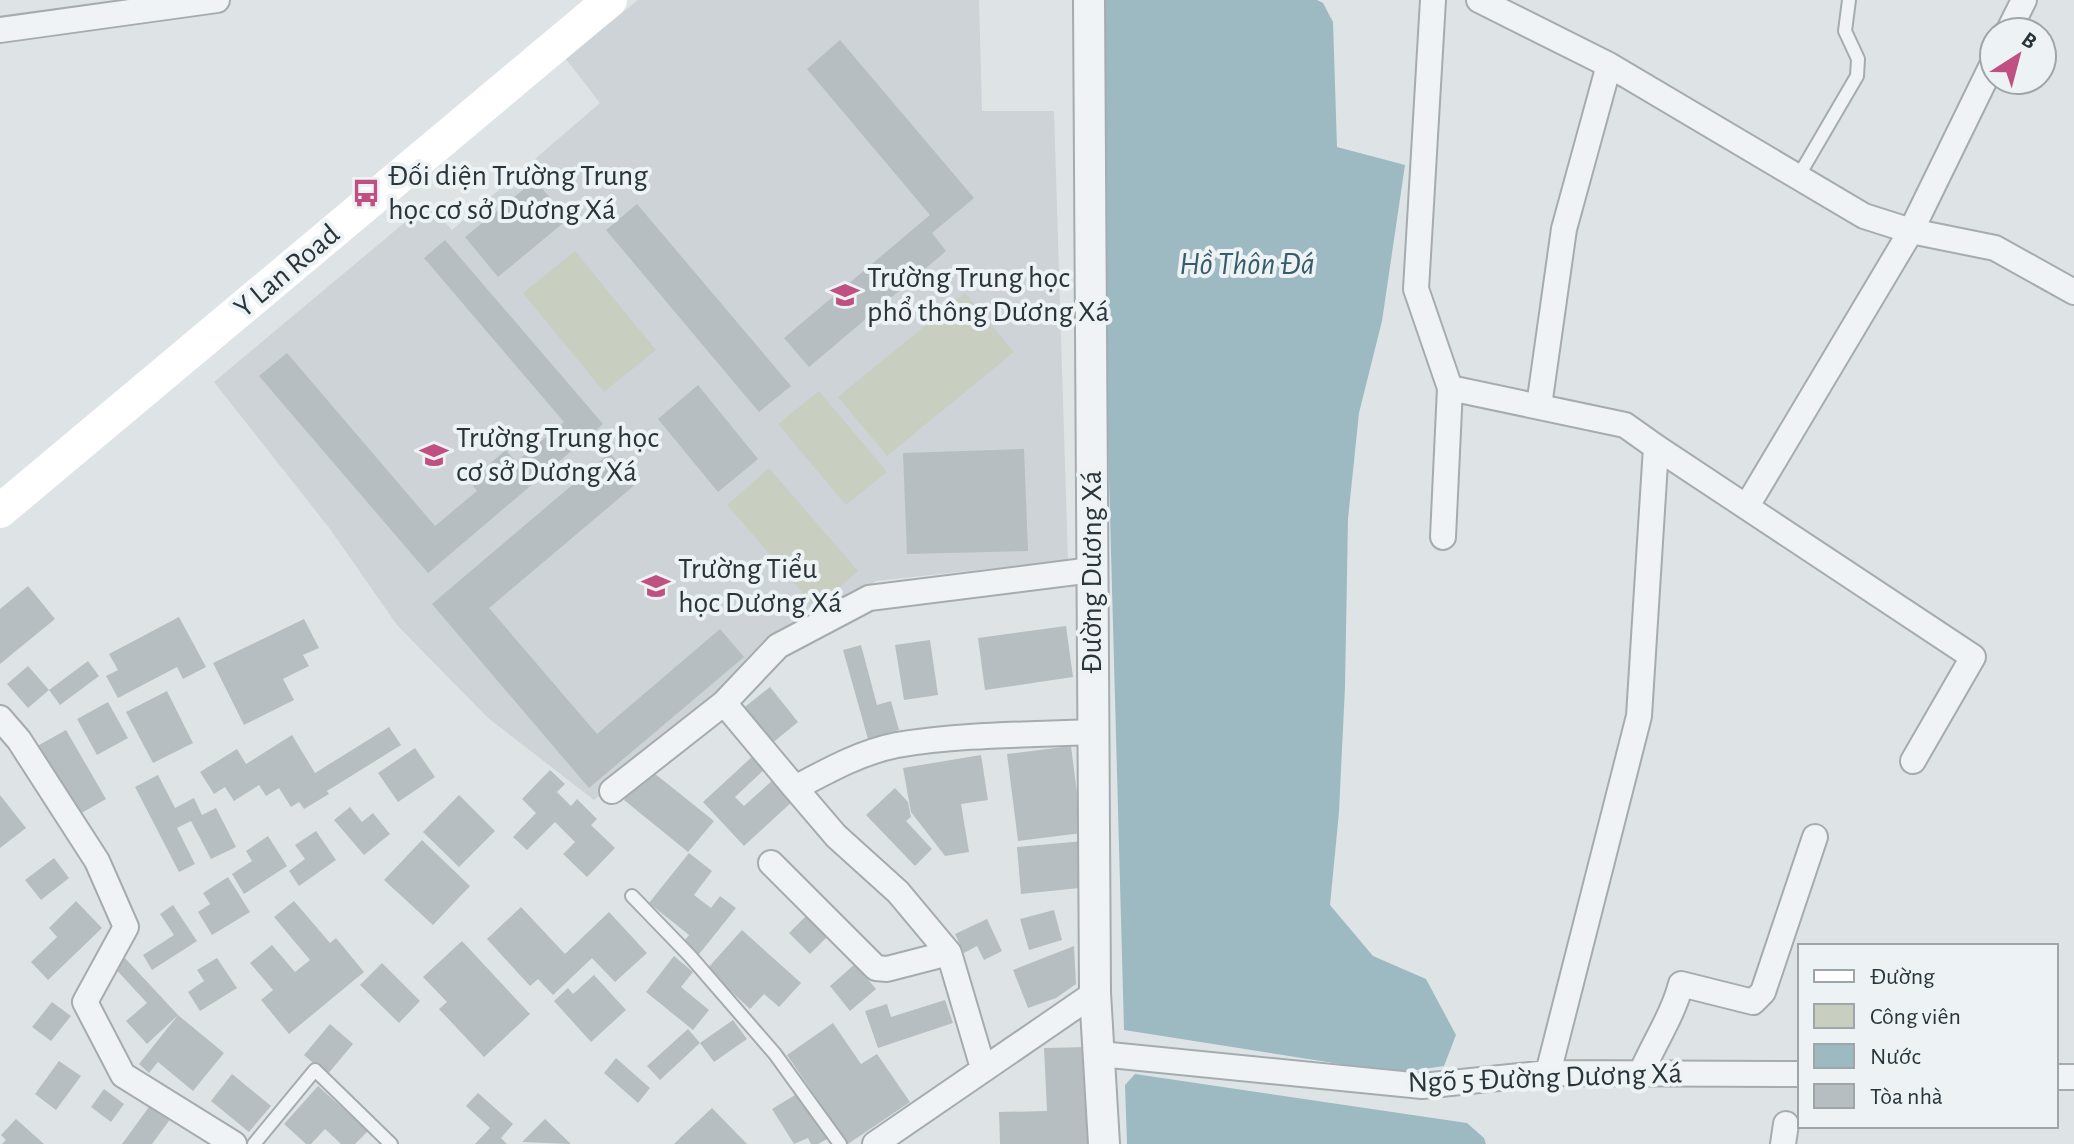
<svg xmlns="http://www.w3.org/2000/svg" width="2074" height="1144" font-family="'Alegreya Sans',sans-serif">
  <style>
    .built { fill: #cdd3d7 }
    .green { fill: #c8cfc0 }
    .water { fill: #9dbac2 }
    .building { fill: #b6bec2 }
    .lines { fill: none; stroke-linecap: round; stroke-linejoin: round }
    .service-casing { stroke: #a4acaf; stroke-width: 16 }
    .minor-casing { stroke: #a4acaf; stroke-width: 28 }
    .tertiary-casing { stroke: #a4acaf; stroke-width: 34 }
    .service { stroke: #f0f3f5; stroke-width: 12 }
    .minor { stroke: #f0f3f5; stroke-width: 24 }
    .tertiary { stroke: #f0f3f5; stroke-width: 30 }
    .secondary { stroke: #fff; stroke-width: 34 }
    .labels { text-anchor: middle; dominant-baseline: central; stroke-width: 8; stroke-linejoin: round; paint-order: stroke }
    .poi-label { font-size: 30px; fill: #29353b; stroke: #edf2f4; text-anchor: start }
    .street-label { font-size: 30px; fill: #29353b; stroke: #edf2f4 }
    .water-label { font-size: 32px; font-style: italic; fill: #385d6a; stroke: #edf2f4 }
  </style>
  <rect width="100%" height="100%" fill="#dee4e6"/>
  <path class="built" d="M638,0h341l3,111h72l14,449 -192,21 -156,117 -126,102 -106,-82 -91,-93 -67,-96 -116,-147 214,-179 24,27 148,-127 -34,-44z"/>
  <path class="green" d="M575,251l81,99 -52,42 -81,-99z
    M965,293l49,59 -127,104 -49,-59z
    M819,391l68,81 -41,33 -68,-81z
    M769,468l89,103 -42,37 -89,-103z"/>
  <path class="water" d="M1096,0h221l6,3 10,19 4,125 68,18 -23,156 -23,92 -11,106 -3,168 -6,125 -9,93 43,51 53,23 30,56 -12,31 -47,7 -273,-43z
    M1135,1074l332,49 17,15 2,6h-359l-2,-59z"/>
  <path class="building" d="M840,40l134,158 -42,35 14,18 -137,116 -25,-29 146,-123 -123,-146z
    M535,180l33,39 -70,58 -33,-40z
    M637,204l154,182 -32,26 -153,-182z
    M445,240l158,184 -175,149 -169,-197 28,-23 148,173 42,-35 -8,-10 37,-31 10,12 48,-40 -140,-164z
    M698,385l60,74 -40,33 -60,-73z
    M1024,449l4,102 -121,3 -4,-101z
    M610,453l26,31 -147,124 108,126 123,-105 24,28 -155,131 -157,-184z
    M28,586l27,33 -55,45v-55z
    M179,617l27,50 -23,12 -6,-12 -59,31 -12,-22 12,-6 -9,-16z
    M304,619l15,29 -16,7 6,11 -26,13 11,21 -50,25 -31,-62z
    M1066,626l7,51 -88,13 -7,-52z
    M930,640l8,55 -34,5 -9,-55z
    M861,645l16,60 14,-4 8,29 -31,9 -25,-89z
    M88,661l11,15 -39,29 -11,-15z
    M28,666l21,24 -21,18 -21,-24z
    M770,687l28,35 -33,27 -28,-36z
    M167,691l26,52 -40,20 -27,-51z
    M108,702l20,36 -31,17 -20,-36z
    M389,727l12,18 -74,46 2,3 -25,15 -5,-7 -8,5 -12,-19 -13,8 -7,-11 -25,16 -9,-14 -11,7 -14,-22 37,-23 9,15 46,-29 23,38z
    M66,730l40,69 -35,20 -41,-69z
    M1071,746l11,87 -64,8 -11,-87z
    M415,748l20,29 -37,25 -20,-29z
    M754,755l12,13 -31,29 9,9 31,-28 20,21 -51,47 -41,-44z
    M981,755l7,45 -27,4 8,48 -24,4 -34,-44 -8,-44z
    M649,769l65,52 -26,31 -64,-52z
    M550,770l15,14 -8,8 14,14 6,-7 20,20 -6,6 24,23 -28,29 -24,-23 12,-12 -20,-20 -28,28 -14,-13 23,-24 -14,-14z
    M158,775l17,33 19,-10 8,17 14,-7 20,39 -25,12 -20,-38 -14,7 18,36 -16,8 -44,-85z
    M895,788l13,14 3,15 -5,4 26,28 -17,17 -49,-51z
    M0,795l26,33 -26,20z
    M459,795l36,36 -36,36 -36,-35z
    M350,807l12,15 11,-9 17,21 -26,21 -30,-35z
    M316,831l20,29 -37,26 -10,-15 16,-12 -10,-14z
    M268,836l19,30 -43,28 -12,-20 20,-13 -6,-10z
    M422,840l48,46 -37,39 -49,-45z
    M1084,841l5,46 -68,7 -4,-47z
    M689,853l23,18 -18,24 17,13 9,-12 16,12 -40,50 -16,-12 9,-11 -40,-32z
    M54,858l15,20 -28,22 -16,-20z
    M228,877l22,35 -38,23 -14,-23 12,-8 -7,-11z
    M76,901l26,27 -54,52 -17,-18 26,-25 -8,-9z
    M294,901l36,42 6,-5 28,34 -75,62 -28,-34 12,-10 -23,-27 22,-18 23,27 15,-12 -36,-43z
    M173,905l24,36 -45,29 -9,-15 31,-20 -14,-21z
    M521,907l44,47 44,-42 38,41 -32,29 -23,-24 -39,37 -15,-16 -8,7 -43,-47z
    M1054,910l8,30 -33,10 -9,-31z
    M809,913l21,21 -20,20 -21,-21z
    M987,919l15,32 -18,9 -7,-14 -13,7 -9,-19z
    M742,930l59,53 -22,24 -15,-13 -14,15 -43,-40z
    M462,941l68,73 -46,43 -45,-48 8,-7 -24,-25z
    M1074,946l2,38 -20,14 -28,10 -15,-38z
    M123,956l55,59 -31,29 -21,-23 21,-18 -35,-38z
    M674,956l19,16 -12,15 28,23 -16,20 -47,-38z
    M217,958l20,30 -37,23 -12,-19 16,-11 -7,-11z
    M382,963l38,38 -21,22 -39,-38z
    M855,964l21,25 -26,22 -20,-25z
    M594,975l32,35 -35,32 -37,-41 14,-13 5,6z
    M945,1000l8,23 -75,25 -13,-37 22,-7 4,13z
    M52,1002l19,14 -20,25 -19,-14z
    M178,1015l46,38 -31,38 -35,-29 -9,11 -10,-9z
    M733,1020l14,19 -33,23 -14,-19z
    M833,1023l28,41 16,-10 33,48 -62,42 -61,-89z
    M330,1024l23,20 -26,31 -23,-20z
    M688,1029l12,14 -40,37 -13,-14z
    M1088,1047l3,97h-91l-1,-32 48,-1 -3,-63z
    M616,1058l34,30 -12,15 -34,-30z
    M59,1061l22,15 -25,34 -21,-16z
    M232,1074l39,32 -22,26 -38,-31z
    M318,1086l50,45 -13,13h-14l-16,-15 -14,15h-5l-22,-20z
    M104,1089l20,15 -13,18 -20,-15z
    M800,1092l29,46 -11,6h-7l-3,-6 -14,6 -22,-35z
    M478,1093l35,31 -12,14 6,6h-32l15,-16 -24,-22z
    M154,1100l20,14 -22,30h-30z
    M712,1108l35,36h-73l7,-7z
    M16,1119l28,25h-42l4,-4 -5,-5z
    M545,1119l26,25 -49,-2z"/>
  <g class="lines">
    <defs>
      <path id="service" d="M1798,177l59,-101 1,-17 -13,-28 4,-31
        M632,896l58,60 85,98 65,90
        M254,1144l61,-74 76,74"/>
      <path id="minor" d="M1433,0l-17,289 34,99 -7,149
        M1479,0l130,65 255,151 47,15 -164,275
        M0,30l217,-30
        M2008,32l16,-32
        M1994,61l-83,170 84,17 79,44
        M1450,388l175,37 31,22 -17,269 -91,357
        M1539,406l25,-177 45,-164
        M1656,447l317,210 -60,104
        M0,718l19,22 78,121 29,66 -41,75 38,73 111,69
        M795,788l-71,-85 54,-57 91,-48 223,-28
        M612,791l112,-88
        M771,863l105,105 11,1 62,-16
        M1100,1054l322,32 126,-13 252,1
        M983,1068l-34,-115 -51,-61 -62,-56 -41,-48c32,-17 66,-36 102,-43 64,-11 132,-10 196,-13
        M1641,1073c13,-30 32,-58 40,-89l72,18 10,-10 52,-155
        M2056,1077h18
        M875,1144l220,-151
        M1783,1144l3,-20"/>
      <path id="tertiary" d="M1089,0l6,993 9,151"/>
    </defs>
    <use href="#service" class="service-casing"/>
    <use href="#minor" class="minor-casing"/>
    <use href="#tertiary" class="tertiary-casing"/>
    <use href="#service" class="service"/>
    <use href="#minor" class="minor"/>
    <use href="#tertiary" class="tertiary"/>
    <path class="secondary" d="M0,511l610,-511"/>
  </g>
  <defs>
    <symbol id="bus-bare" viewBox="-9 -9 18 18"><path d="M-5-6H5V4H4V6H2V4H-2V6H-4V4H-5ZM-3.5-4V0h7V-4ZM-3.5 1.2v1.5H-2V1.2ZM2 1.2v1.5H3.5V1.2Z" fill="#bf5081" stroke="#edf2f4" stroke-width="2.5" paint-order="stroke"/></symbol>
    <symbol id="school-bare" viewBox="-9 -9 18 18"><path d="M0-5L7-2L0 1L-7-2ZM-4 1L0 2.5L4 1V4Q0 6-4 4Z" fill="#bf5081" stroke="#edf2f4" stroke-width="2.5" paint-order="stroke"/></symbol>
  </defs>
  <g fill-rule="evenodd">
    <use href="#bus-bare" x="346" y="173" width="40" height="40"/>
    <use href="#school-bare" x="825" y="275" width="40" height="40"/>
    <use href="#school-bare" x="414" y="435" width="40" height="40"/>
    <use href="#school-bare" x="636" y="566" width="40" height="40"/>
  </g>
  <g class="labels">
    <g class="poi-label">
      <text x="388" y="176">Đối diện Trường Trung<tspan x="388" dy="34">học cơ sở Dương Xá</tspan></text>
      <text x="867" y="278">Trường Trung học<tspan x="867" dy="34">phổ thông Dương Xá</tspan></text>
      <text x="456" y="438">Trường Trung học<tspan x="456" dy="34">cơ sở Dương Xá</tspan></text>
      <text x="678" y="569">Trường Tiểu<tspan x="678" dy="34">học Dương Xá</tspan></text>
    </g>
    <g class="street-label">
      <text transform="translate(287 271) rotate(-40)">Y Lan Road</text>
      <text transform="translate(1092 572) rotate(-90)">Đường Dương Xá</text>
      <text transform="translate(1545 1078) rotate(-2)">Ngõ 5 Đường Dương Xá</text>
    </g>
    <g class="water-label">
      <text x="1247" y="264">Hồ Thôn Đá</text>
    </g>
  </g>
  <rect x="1798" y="944" width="260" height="184" fill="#edf2f4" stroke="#9fa6aa" stroke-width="2"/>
  <rect x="1814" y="970" width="40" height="12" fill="#ffffff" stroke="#9fa6aa" stroke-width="2"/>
  <text x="1870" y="984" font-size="24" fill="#29353b">Đường</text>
  <rect x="1814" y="1004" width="40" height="24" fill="#c8cfc0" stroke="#9fa6aa" stroke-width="2"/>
  <text x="1870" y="1024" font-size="24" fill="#29353b">Công viên</text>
  <rect x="1814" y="1044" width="40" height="24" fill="#9dbac2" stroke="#9fa6aa" stroke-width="2"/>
  <text x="1870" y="1064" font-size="24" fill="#29353b">Nước</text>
  <rect x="1814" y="1084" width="40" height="24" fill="#b6bec2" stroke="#9fa6aa" stroke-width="2"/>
  <text x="1870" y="1104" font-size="24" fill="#29353b">Tòa nhà</text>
  <g transform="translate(2018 56) rotate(36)"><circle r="38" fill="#edf2f4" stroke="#9fa6aa" stroke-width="2"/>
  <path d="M0-6L14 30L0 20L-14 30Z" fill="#bf5081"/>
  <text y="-12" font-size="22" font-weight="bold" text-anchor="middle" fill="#29353b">B</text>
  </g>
</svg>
